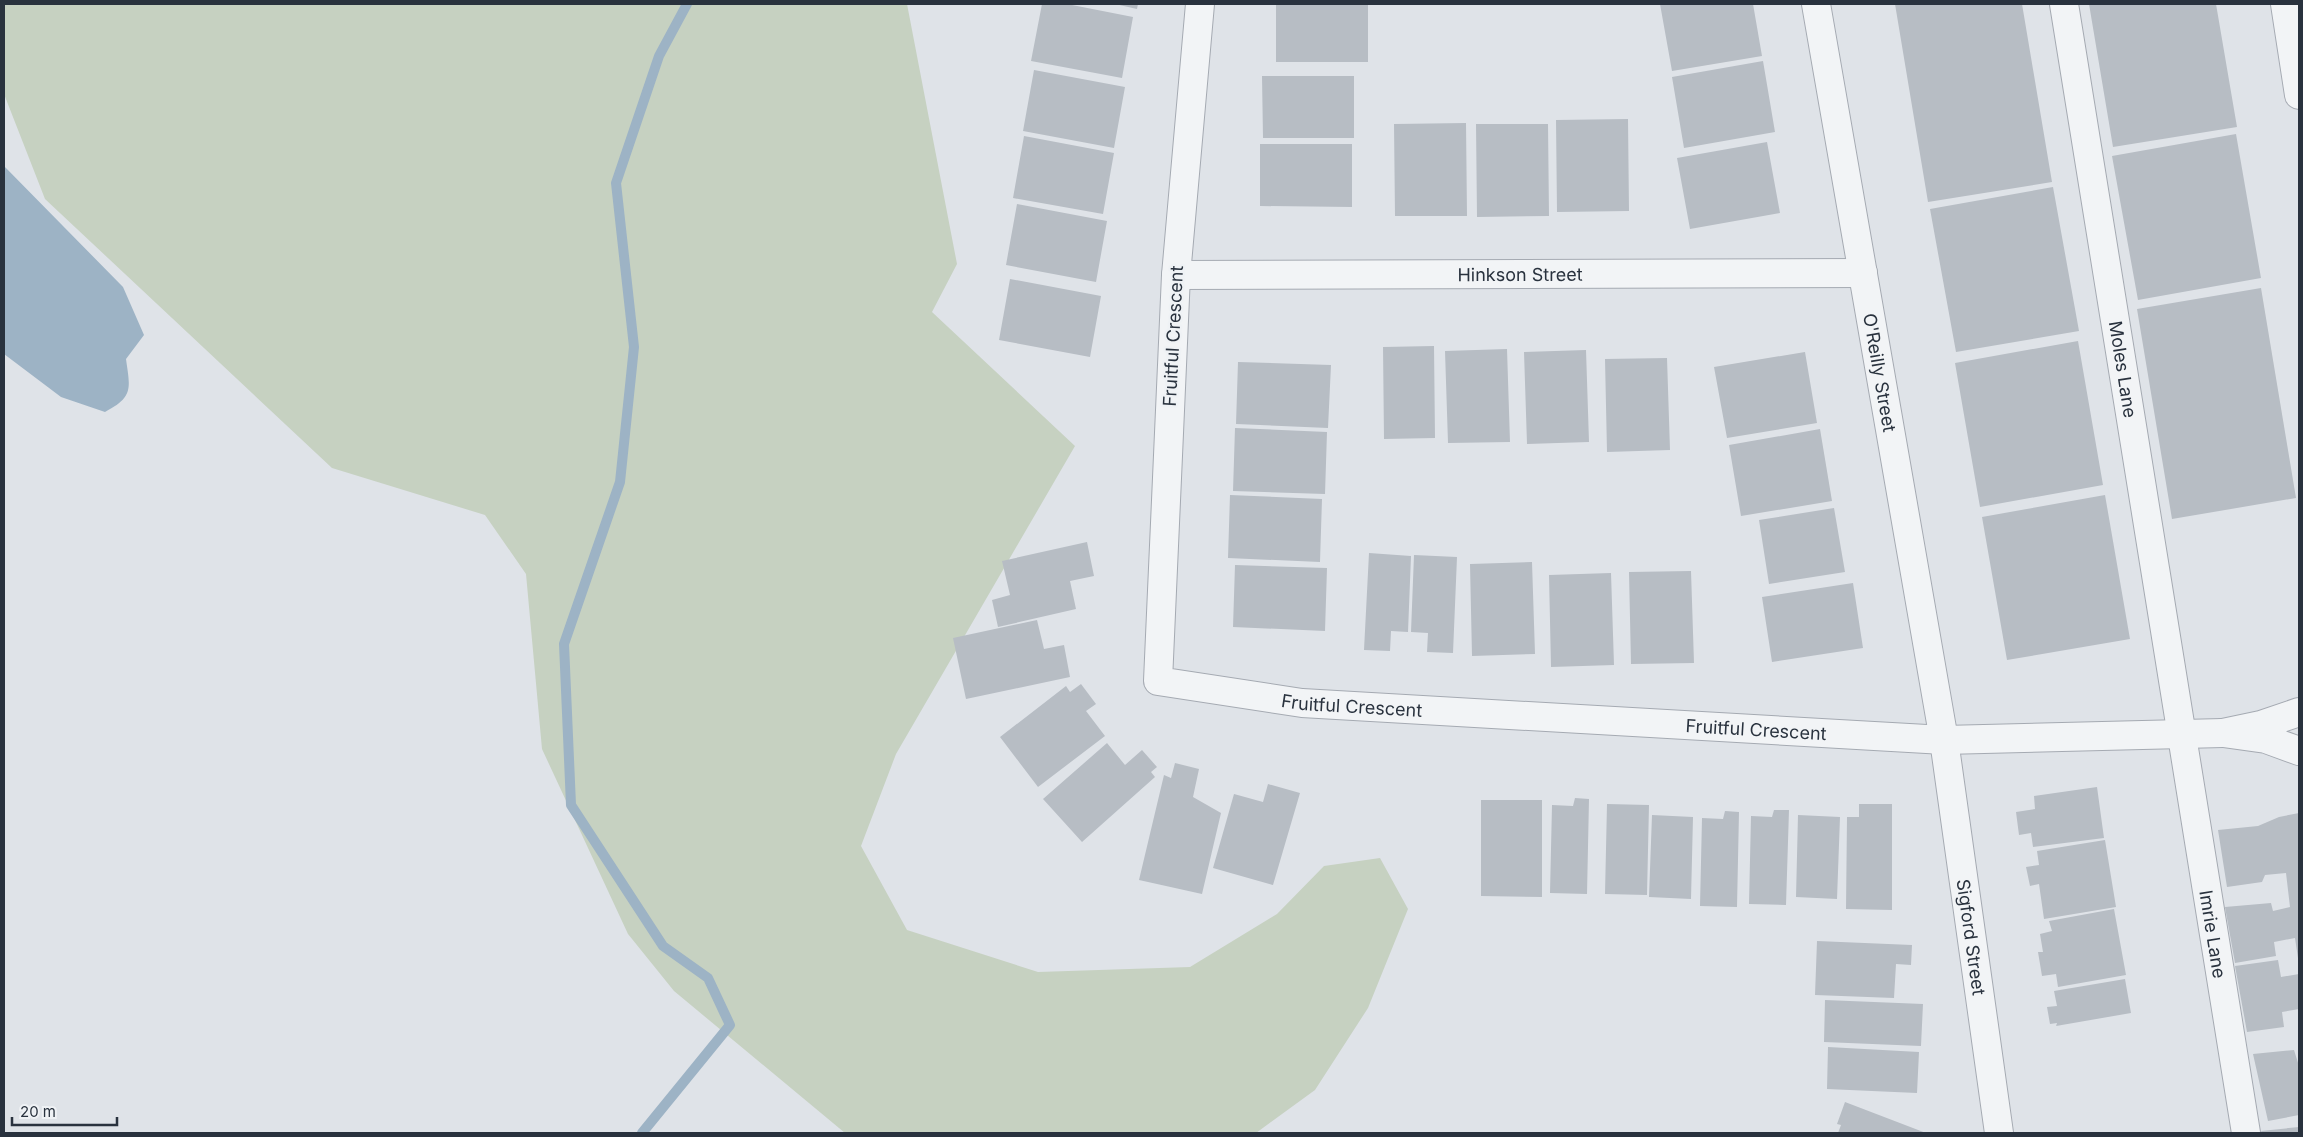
<svg xmlns="http://www.w3.org/2000/svg" width="2303" height="1137" font-family="Inter,sans-serif">
  <style>
    .green { fill: #c6d1c1 }
    .water { fill: #9db3c5 }
    .lines { fill: none; stroke-linecap: round; stroke-linejoin: round }
    .stream { stroke: #9db3c5; stroke-width: 10 }
    .building { fill: #b7bdc4 }
    .minor-casing { stroke: #a5aab2; stroke-width: 30 }
    .minor { stroke: #f2f4f6; stroke-width: 28 }
    .labels { text-anchor: middle; dominant-baseline: central; stroke-width: 5; stroke-linejoin: round; paint-order: stroke }
    .street-label { font-size: 18px; fill: #29323e; stroke: #eff2f5 }
  </style>
  <rect width="100%" height="100%" fill="#dfe3e8"/>
  <path class="green" d="M4,4h903l50,260 -25,48 143,134 -179,308 -35,92 46,84 131,42 152,-5 87,-53 47,-48 56,-8 28,51 -40,99 -53,82 -59,43h-411l-171,-142 -46,-57 -86,-185 -16,-175 -41,-59 -153,-47 -287,-269 -41,-105z"/>
  <path class="water" d="M4,166l119,121 21,48 -18,24c4,29 8,38 -21,53l-44,-15 -57,-43z"/>
  <g class="lines">
    <path class="stream" d="M642,1133l88,-108 -22,-47 -45,-32 -92,-141 -7,-161 56,-162 14,-135 -18,-164 43,-127 28,-52"/>
  </g>
  <path class="building" d="M1042,4h25l66,13 -11,61 -91,-17z
    M1115,4h23l-1,5z
    M1276,4h92v58h-92z
    M1660,4h93l9,52 -90,15z
    M1895,4h127l30,178 -124,20z
    M2089,4h127l21,123 -124,20z
    M1763,61l12,71 -91,16 -12,-71z
    M1034,70l91,17 -11,61 -91,-17z
    M1262,76h92v62h-91z
    M1628,119l1,92 -72,1 -1,-92z
    M1466,123l1,93h-72l-1,-92z
    M1476,124h72l1,92 -72,1z
    M2236,134l25,144 -123,22 -26,-144z
    M1024,136l90,17 -11,61 -90,-16z
    M1767,142l13,71 -90,16 -13,-71z
    M1260,144h92v63l-92,-1z
    M2053,187l26,144 -123,21 -26,-143z
    M1017,204l90,17 -11,61 -90,-17z
    M1010,279l91,17 -11,61 -91,-17z
    M2261,288l35,210 -124,21 -35,-210z
    M2078,341l25,144 -123,22 -25,-144z
    M1434,346l1,92 -51,1 -1,-92z
    M1507,349l3,93 -62,1 -3,-92z
    M1586,350l3,92 -62,2 -3,-92z
    M1805,352l12,71 -90,15 -13,-71z
    M1667,358l3,92 -63,2 -2,-93z
    M1238,362l93,3 -3,63 -92,-4z
    M1235,428l92,4 -2,62 -92,-3z
    M1820,429l12,72 -91,15 -12,-71z
    M1230,495l92,4 -2,63 -92,-4z
    M2105,495l25,144 -123,21 -25,-143z
    M1834,508l11,64 -76,12 -10,-64z
    M1087,542l7,34 -24,5 6,28 -78,18 -6,-27 18,-5 -8,-34z
    M1369,553l42,3 -3,76 -17,-1 -1,20 -26,-1z
    M1414,555l43,2 -4,96 -26,-1 1,-19 -17,-1z
    M1532,562l3,92 -63,2 -2,-92z
    M1235,565l92,3 -2,63 -92,-4z
    M1691,571l3,92 -63,1 -2,-92z
    M1611,573l3,92 -63,2 -2,-92z
    M1853,583l10,65 -91,14 -10,-65z
    M1037,620l7,29 20,-4 6,32 -104,22 -13,-61z
    M1081,684l15,20 -10,7 19,25 -67,51 -38,-50 66,-51 4,6z
    M1107,743l18,22 17,-15 15,17 -6,5 4,5 -73,65 -39,-43z
    M1175,763l24,6 -6,28 28,16 -19,81 -63,-14 25,-105 7,3z
    M1268,784l32,9 -27,92 -60,-17 21,-74 29,8z
    M2097,787l7,51 -71,9 -2,-14 -12,2 -3,-23 19,-3 -1,-13z
    M1575,798l14,1 -2,95 -37,-1 2,-88 21,1z
    M1481,800h61v97l-61,-1z
    M1607,804l42,1 -2,90 -42,-1z
    M1859,804h33v106l-46,-1 1,-92h12z
    M1774,810h15l-3,95 -37,-1 2,-88 21,1z
    M1725,811l14,1 -2,95 -37,-1 2,-88 21,1z
    M2299,813v152l-4,-27 -21,4 2,14 -41,7 -10,-56 46,-4 2,8 17,-4 -4,-34 -21,2 -3,7 -35,5 -9,-57 40,-4 21,-9z
    M1652,815l41,2 -2,82 -42,-2z
    M1798,815l42,2 -3,82 -41,-2z
    M2105,840l11,67 -72,12 -5,-35 -9,2 -4,-19 13,-2 -2,-14z
    M2114,909l12,66 -68,12 -2,-13 -14,2 -4,-24h5l-3,-18 12,-3 -3,-10z
    M1817,941l95,4 -1,20 -15,-1 -2,34 -79,-3z
    M2278,960l3,17 18,-3v35l-17,3 2,15 -37,5 -12,-66z
    M2125,979l6,34 -75,13 1,-3 -7,1 -3,-17 10,-1 -3,-15z
    M1825,1000l98,4 -2,42 -97,-4z
    M1828,1047l91,5 -2,41 -90,-4z
    M2294,1050l5,16v49l-31,6 -15,-67z
    M1845,1102l81,31h-88l3,-8 -4,-1z
    M2299,1127v6h-37l-1,-2z"/>
  <g class="lines">
    <defs>
      <g id="minor">
        <path id="s1" d="M1200,4l-24,271 -18,406 144,22 642,37 279,-7"/>
        <path id="s2" d="M1816,4l128,736 55,393"/>
        <path id="s3" d="M2064,4c63,376 119,753 182,1129"/>
        <path d="M2285,4l14,91"/>
        <path id="s4" d="M1176,275l687,-2"/>
        <path d="M2299,712l-38,13 -38,8 43,6 33,12"/>
      </g>
    </defs>
    <use href="#minor" class="minor-casing"/>
    <use href="#minor" class="minor"/>
  </g>
  <g class="labels">
    <g class="street-label">
      <text stroke="none"><textPath href="#s4" startOffset="344">Hinkson Street</textPath></text>
      <text transform="translate(1173 336) rotate(-87)">Fruitful Crescent</text>
      <text stroke="none"><textPath href="#s3" startOffset="370">Moles Lane</textPath></text>
      <text stroke="none"><textPath href="#s2" startOffset="374">O'Reilly Street</textPath></text>
      <text stroke="none"><textPath href="#s1" startOffset="874">Fruitful Crescent</textPath></text>
      <text stroke="none"><textPath href="#s1" startOffset="1279">Fruitful Crescent</textPath></text>
      <text stroke="none"><textPath href="#s3" startOffset="942">Imrie Lane</textPath></text>
      <text stroke="none"><textPath href="#s2" startOffset="946">Sigford Street</textPath></text>
    </g>
  </g>
  <rect width="2303" height="1137" fill="none" stroke="#29323e" stroke-width="10"/>
  <path d="M12 1117v8h105v-8" fill="none" stroke="#29323e" stroke-width="2.5"/>
  <text x="20" y="1117" font-size="15" fill="#29323e" stroke="#eff2f5" stroke-width="4" paint-order="stroke">20 m</text>
</svg>
